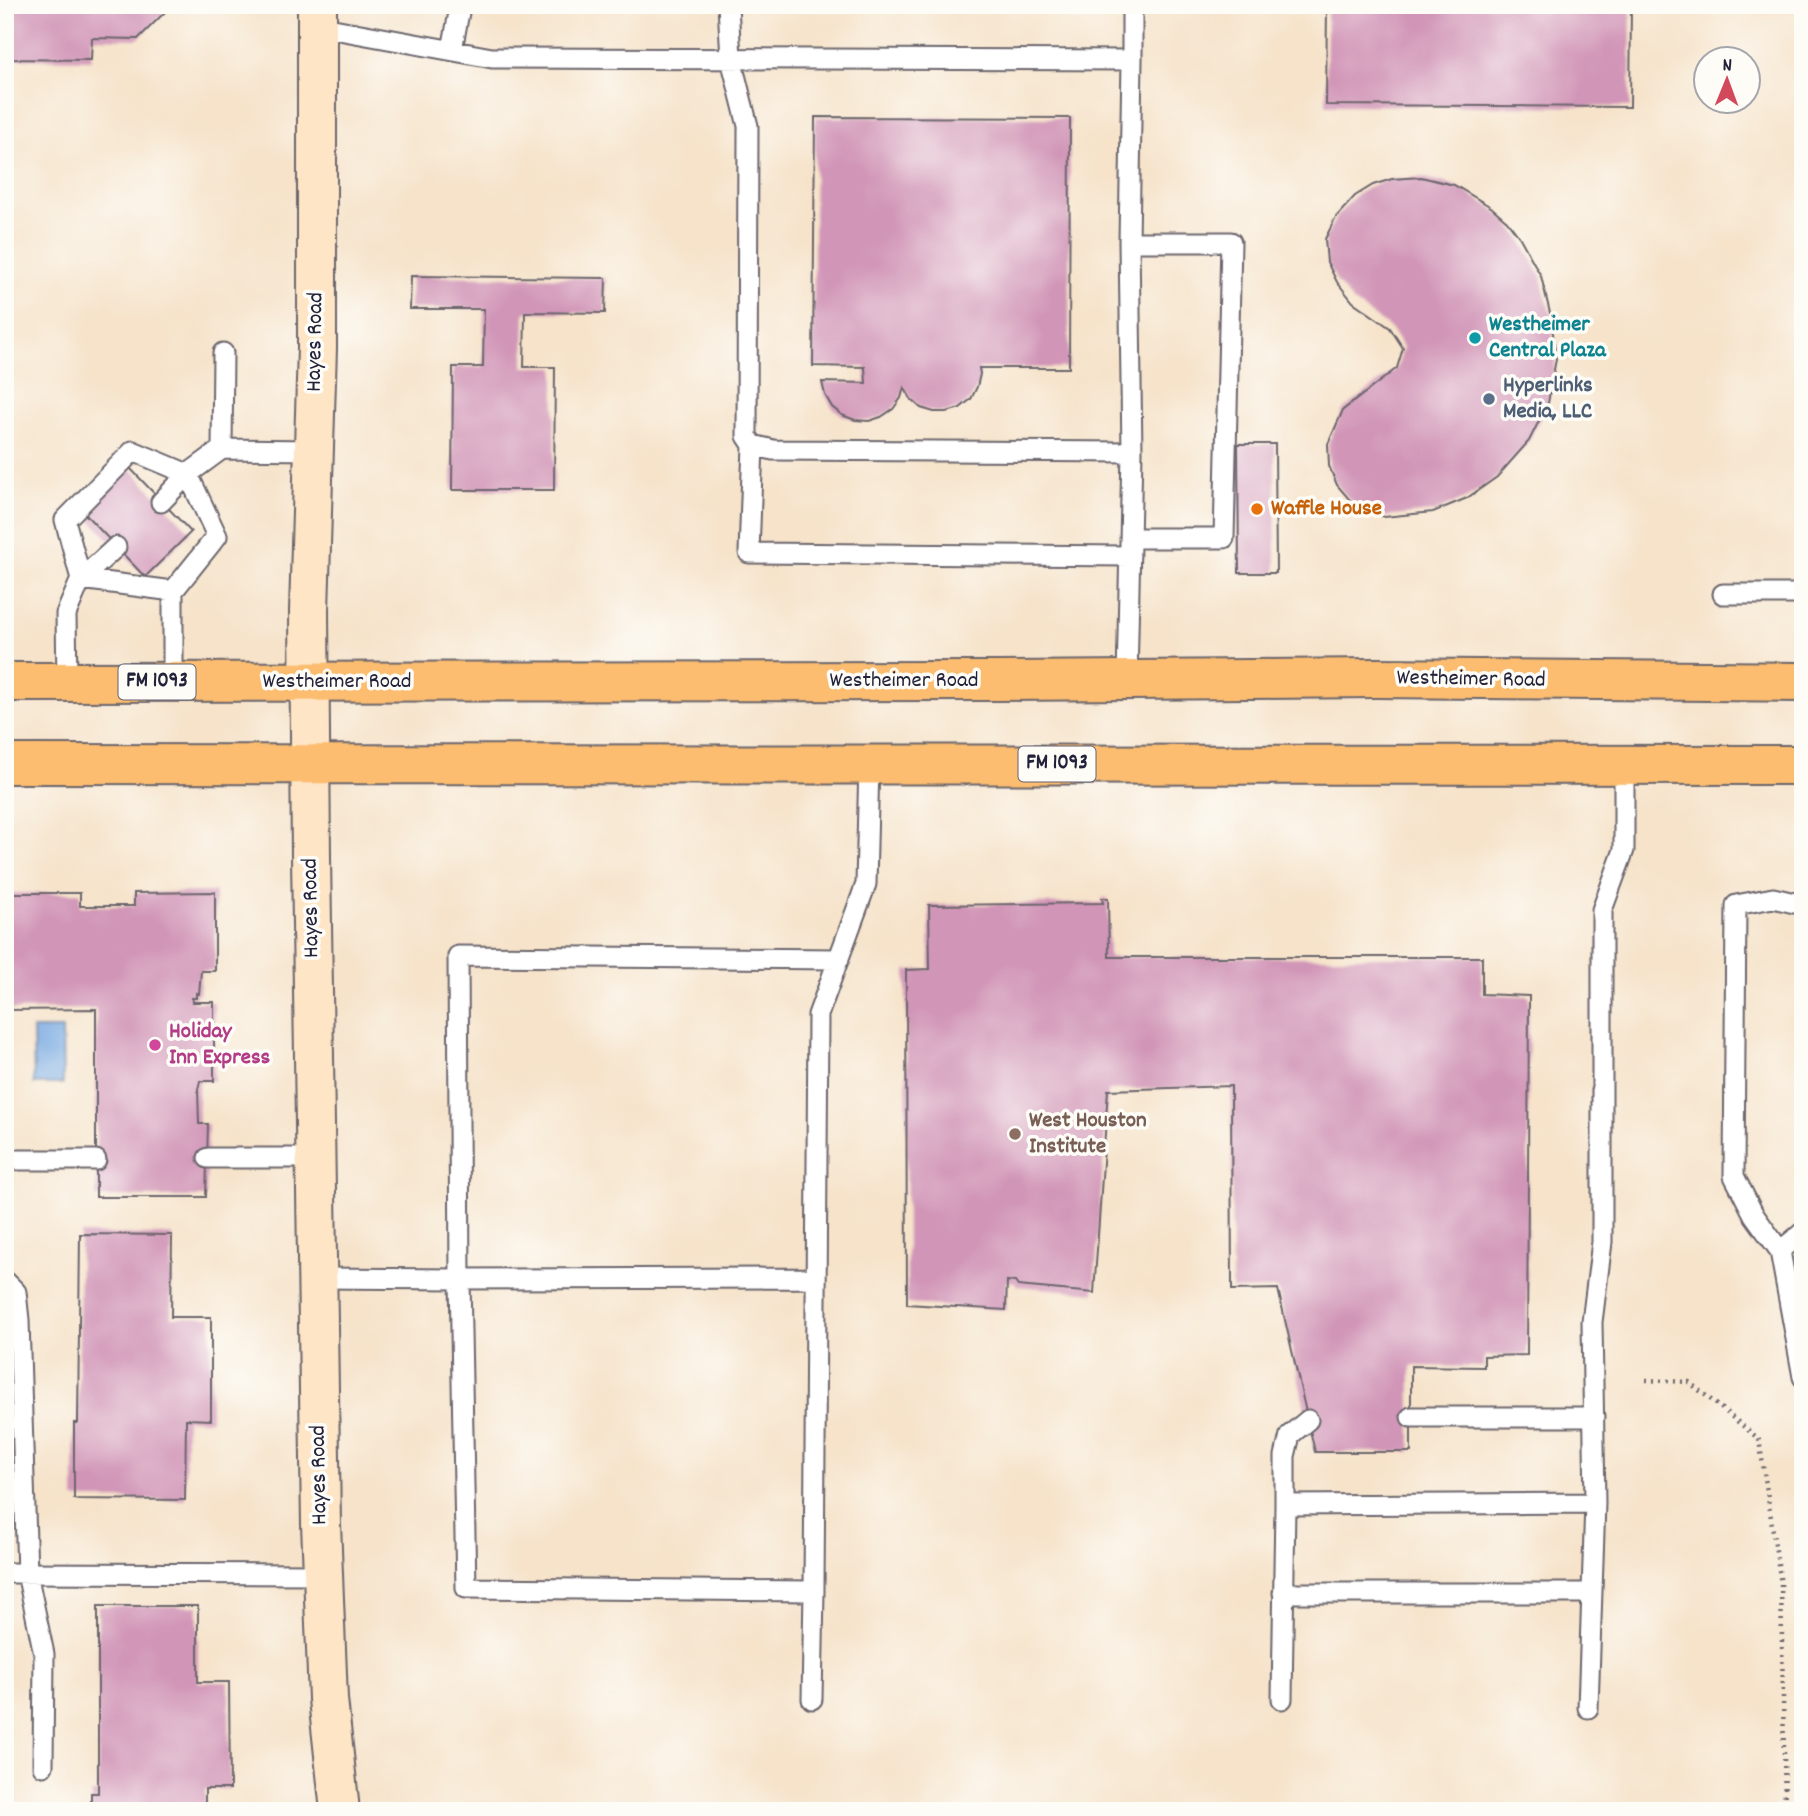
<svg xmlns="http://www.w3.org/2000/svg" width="1808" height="1816" font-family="Dekko,sans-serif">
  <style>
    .water { fill: #77a9e2; stroke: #4c668e; stroke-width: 2 }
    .building { fill: #d195b7 }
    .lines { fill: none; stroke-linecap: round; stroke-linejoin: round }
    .lane-casing { stroke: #6c666d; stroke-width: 23 }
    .secondary-casing { stroke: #6c666d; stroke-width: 42 }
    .primary-casing { stroke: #6c666d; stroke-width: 42 }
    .path { stroke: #6c666d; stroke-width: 4.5; stroke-dasharray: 2 5; stroke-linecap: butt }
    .lane { stroke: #fff; stroke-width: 19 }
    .secondary { stroke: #fee5c5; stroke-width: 38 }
    .primary { stroke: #fcbd6f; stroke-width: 38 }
    .culture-dot { fill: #0f9aa8; stroke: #fdfcf7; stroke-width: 2.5 }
    .service-dot { fill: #5c6f8a; stroke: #fdfcf7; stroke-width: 2.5 }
    .food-dot { fill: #e8710a; stroke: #fdfcf7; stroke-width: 2.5 }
    .hotel-dot { fill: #d1479c; stroke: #fdfcf7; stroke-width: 2.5 }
    .education-dot { fill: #8d6e63; stroke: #fdfcf7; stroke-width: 2.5 }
    .labels { text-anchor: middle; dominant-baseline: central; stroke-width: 7; stroke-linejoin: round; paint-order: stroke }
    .shield { fill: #fdfcf7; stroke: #646373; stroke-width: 2 }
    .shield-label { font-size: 21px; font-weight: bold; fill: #22223b }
    .culture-label { font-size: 23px; font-weight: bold; fill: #0d838f; stroke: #fdfcf7; text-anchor: start }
    .street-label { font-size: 23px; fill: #22223b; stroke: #fdfcf7 }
    .service-label { font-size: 23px; font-weight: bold; fill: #4e5e75; stroke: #fdfcf7; text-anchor: start }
    .food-label { font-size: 23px; font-weight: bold; fill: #c56008; stroke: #fdfcf7; text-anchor: start }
    .hotel-label { font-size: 23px; font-weight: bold; fill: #b23c85; stroke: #fdfcf7; text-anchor: start }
    .education-label { font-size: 23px; font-weight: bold; fill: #785e54; stroke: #fdfcf7; text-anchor: start }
  </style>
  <rect width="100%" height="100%" fill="#fdfcf7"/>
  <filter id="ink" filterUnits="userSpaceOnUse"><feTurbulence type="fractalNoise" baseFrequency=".0143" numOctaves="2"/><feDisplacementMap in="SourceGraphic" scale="14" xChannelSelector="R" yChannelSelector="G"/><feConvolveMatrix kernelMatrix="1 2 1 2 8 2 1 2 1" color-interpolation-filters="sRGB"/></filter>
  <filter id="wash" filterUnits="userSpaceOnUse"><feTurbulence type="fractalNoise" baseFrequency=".00686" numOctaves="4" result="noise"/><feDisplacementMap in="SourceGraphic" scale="28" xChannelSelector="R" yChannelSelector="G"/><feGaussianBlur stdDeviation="1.57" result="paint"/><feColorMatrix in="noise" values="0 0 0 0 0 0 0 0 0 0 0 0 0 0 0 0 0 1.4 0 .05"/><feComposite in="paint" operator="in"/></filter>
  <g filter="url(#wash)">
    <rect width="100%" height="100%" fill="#f6e3ca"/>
    <path class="water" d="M33,1029h29l1,55h-29z"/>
    <g id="blocks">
      <path class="building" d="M5,5h167l-34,34 -46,-1 -1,22 -86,-1z
        M1327,5h304l-1,102 -304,-2z
        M815,117l255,1 -1,250h-90l1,6 -3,13 -6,12 -11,9 -13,4h-13l-13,-4 -10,-9 -7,-12 -3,11 -8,11 -12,8 -12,4 -14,-1 -13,-5 -10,-8 -7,-12 -3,-13 44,1 -1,-16 -52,-1z
        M1421,177l33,8 37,22 16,14 13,17 21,38 10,41 5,42 -8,44 -19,38 -32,36 -30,21 -34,14 -49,5 -30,-12 -17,-20 -8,-19 -1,-22 15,-34 54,-42 6,-20 -13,-20 -37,-26 -16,-20 -10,-20 -2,-23 11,-22 19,-21 18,-11 19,-6z
        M411,276l195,2 -1,35 -80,-1 -1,55h31l-1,123h-102l1,-123h30l1,-58h-74z
        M1238,444h37l1,129h-37z
        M130,468l61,64 -46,45 -60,-63z
        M215,892v79h-14l-2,23 -3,-1v5h-4l1,4h21v79h-14l-2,8 1,35h9l-2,73h-110v-188l-87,1v-39h-4v-78h75v13h54v-13z
        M1102,898h6l1,59h373v37l47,2 -2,359 -43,1v11l-73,-1v86h-96l-37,-163 -46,1 -1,-204 -123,4 -14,203 -76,-7 -3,-4 -8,-1 -1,29 -99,-6 -1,-334 24,-1 -1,-64 174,-2z
        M80,1234l92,1 -1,82h40v103l-25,-1 -1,81 -111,-1v-76h4z
        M98,1606h100v76h31l1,107h-25v22h-114v-18h7z"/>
    </g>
  </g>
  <g filter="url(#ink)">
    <use href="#blocks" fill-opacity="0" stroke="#6c666d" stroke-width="2"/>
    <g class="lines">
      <defs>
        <path id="lane" d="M728,5l3,54 17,67 -1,310 6,9 20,5 359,2
          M317,26l175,32 640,2 -3,182 3,210 -5,228
          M452,50l8,-43 3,-2
          M1132,60v-55
          M1129,242h102l-7,296h-94
          M753,445l-4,108 381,3
          M222,449l92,1
          M161,502l27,-28 34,-25 1,-96
          M81,579l92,12
          M81,579l35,-32
          M1723,594h80
          M67,683l-1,-69 15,-35 -16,-59 68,-69 55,23 29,62 -44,55v91
          M1803,905l-30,-7 -37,7 -2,271 20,39 26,36 23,126
          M208,1158h107
          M5,1160h91
          M1780,1251l23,-19
          M318,1278l142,1 6,309 348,3 4,-576 48,-131 3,-120
          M816,1278l-356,1 -2,-323 381,3
          M5,1281l11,11 3,28 8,253 17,81 -1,112
          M1411,1417h183
          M1285,1505v-49l5,-21 18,-15
          M5,1573l318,1
          M1283,1593h308
          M812,1699l2,-108
          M1282,1699l3,-194 310,-2 -3,-181 10,-80v-332l22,-60v-85
          M1588,1708l7,-205"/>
        <path id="secondary" d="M317,5v343l-8,263 2,246 10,667 7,175 12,112"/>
        <path id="primary" d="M5,682l993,-1 378,-3 427,4
          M5,764l1798,1"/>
      </defs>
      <use href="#lane" class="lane-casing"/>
      <use href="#secondary" class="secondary-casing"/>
      <use href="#primary" class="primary-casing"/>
      <path class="path" d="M1646,1380l43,2 70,57 22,145 4,227"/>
      <use href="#lane" class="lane"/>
      <use href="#secondary" class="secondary"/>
      <use href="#primary" class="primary"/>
    </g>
  </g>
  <circle class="culture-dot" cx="1475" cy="338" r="7"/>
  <circle class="service-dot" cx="1489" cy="399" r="7"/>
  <circle class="food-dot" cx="1257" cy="509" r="7"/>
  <circle class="hotel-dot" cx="155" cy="1045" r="7"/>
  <circle class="education-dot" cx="1015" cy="1134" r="7"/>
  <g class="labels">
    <g class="shield">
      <rect x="118.5" y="664.5" width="77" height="35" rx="5"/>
      <rect x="1018.5" y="746.5" width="77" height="35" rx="5"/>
    </g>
    <g class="shield-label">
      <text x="157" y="682">FM 1093</text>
      <text x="1057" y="764">FM 1093</text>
    </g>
    <g class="culture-label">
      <text x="1489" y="325">Westheimer<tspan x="1489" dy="26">Central Plaza</tspan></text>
    </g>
    <g class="street-label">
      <text transform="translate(316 342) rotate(-89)">Hayes Road</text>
      <text transform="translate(1471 680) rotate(1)">Westheimer Road</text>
      <text x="904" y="681">Westheimer Road</text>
      <text x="337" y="682">Westheimer Road</text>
      <text transform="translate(312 908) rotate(-91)">Hayes Road</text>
      <text transform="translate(320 1475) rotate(-91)">Hayes Road</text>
    </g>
    <g class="service-label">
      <text x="1503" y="386">Hyperlinks<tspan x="1503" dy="26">Media, LLC</tspan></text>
    </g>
    <g class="food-label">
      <text x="1271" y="509">Waffle House</text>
    </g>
    <g class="hotel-label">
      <text x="169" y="1032">Holiday<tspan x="169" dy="26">Inn Express</tspan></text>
    </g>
    <g class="education-label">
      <text x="1029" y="1121">West Houston<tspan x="1029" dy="26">Institute</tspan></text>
    </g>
  </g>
  <rect width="1808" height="1816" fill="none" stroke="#fdfcf7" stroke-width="28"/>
  <g transform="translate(1727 80) rotate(1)"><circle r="33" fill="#fdfcf7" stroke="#a5a5ac" stroke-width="2"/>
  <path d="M0-5L12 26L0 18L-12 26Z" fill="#d1495b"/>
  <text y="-10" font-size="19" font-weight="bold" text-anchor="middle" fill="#22223b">N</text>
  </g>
</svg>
